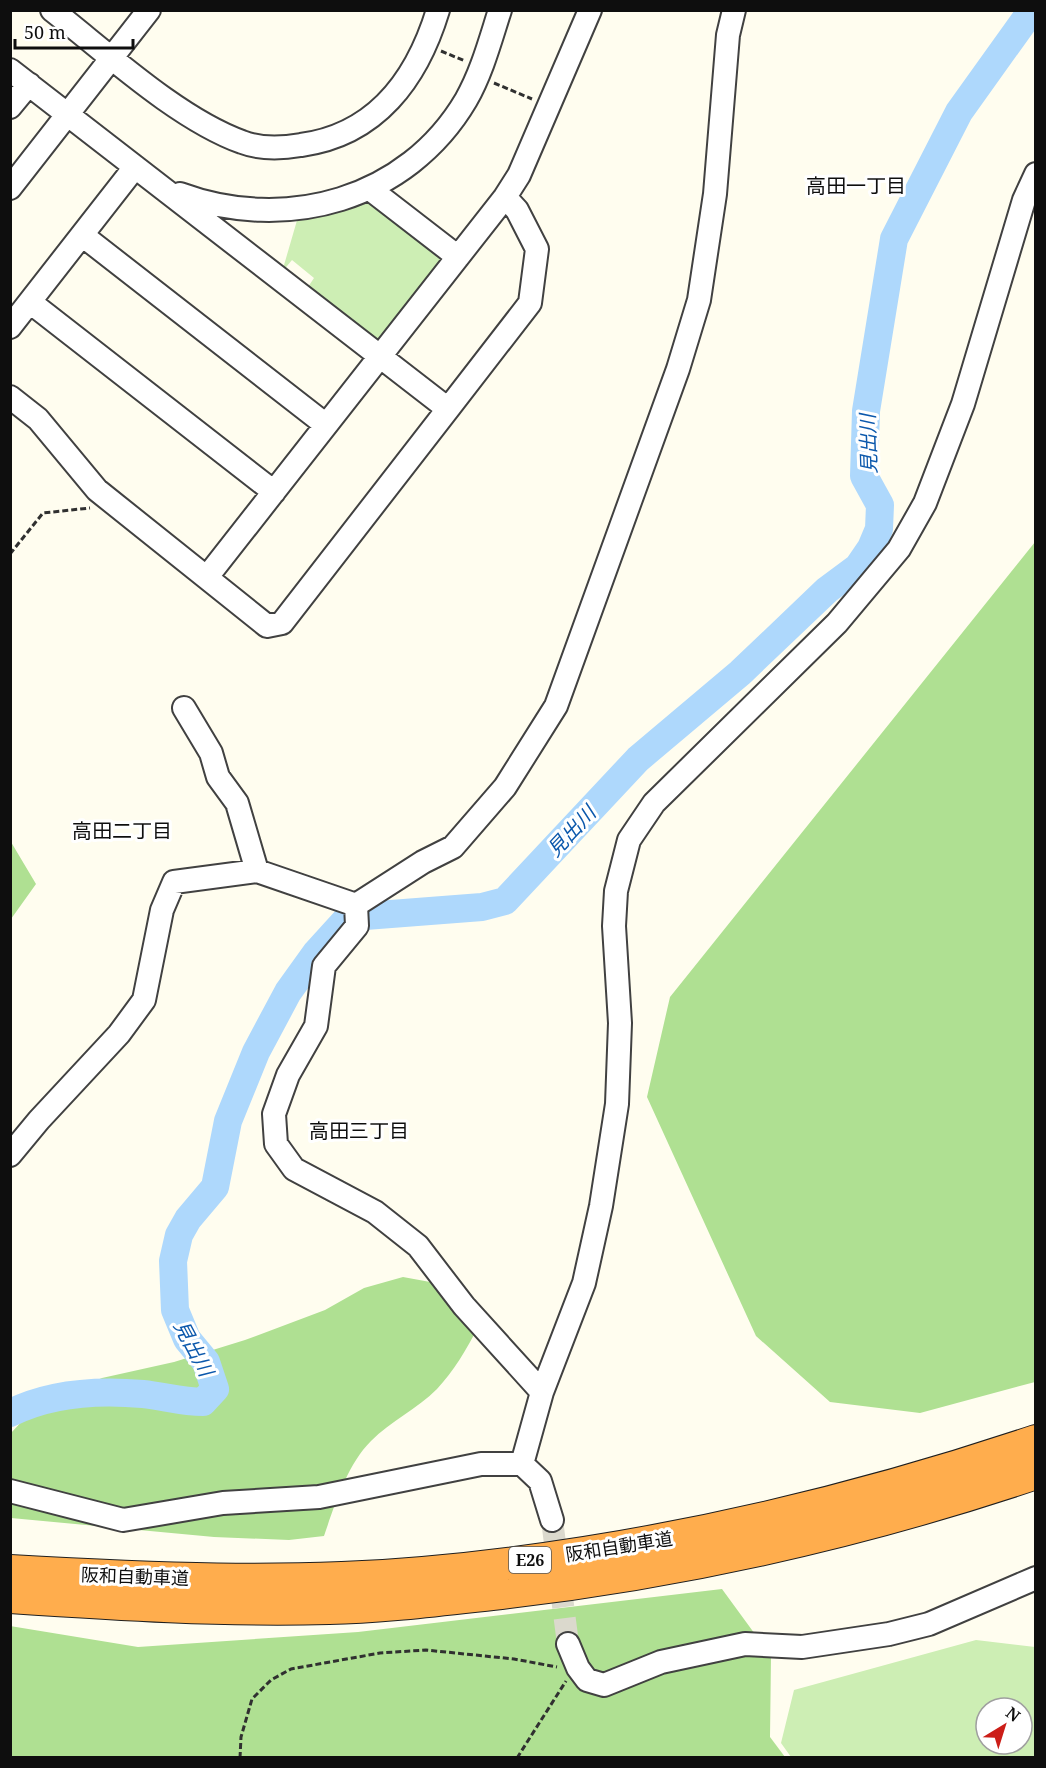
<svg xmlns="http://www.w3.org/2000/svg" width="1046" height="1768" font-family="'Noto Serif','Noto Sans JP',serif">
  <style>
    .green { fill: #cdeeb4; fill-rule: evenodd }
    .forest { fill: #afe092 }
    .lines { fill: none; stroke-linecap: round; stroke-linejoin: round }
    .river { stroke: #aed8fc; stroke-width: 28 }
    .minor-tunnel { stroke: #dbd9cd; stroke-width: 22; stroke-dasharray: 22 11; stroke-linecap: butt }
    .minor-casing { stroke: #414141; stroke-width: 26 }
    .highway-casing { stroke: #1f1f1f; stroke-width: 34 }
    .path { stroke: #303030; stroke-width: 3; stroke-dasharray: 6 3; stroke-linecap: butt }
    .minor { stroke: #fff; stroke-width: 22 }
    .highway { stroke: #ffad4d; stroke-width: 32 }
    .labels { text-anchor: middle; dominant-baseline: central; stroke-width: 6; stroke-linejoin: round; paint-order: stroke }
    .shield { fill: #fff; stroke: #565656; stroke-width: 1.5 }
    .shield-label { font-size: 16px; font-weight: bold; fill: #0e0e0e }
    .street-label { font-size: 18px; fill: #0e0e0e; stroke: #fff }
    .neighbourhood-label { font-size: 20px; fill: #0e0e0e; stroke: #fff }
    .water-label { font-size: 20px; font-style: italic; fill: #0b58ac; stroke: #fff }
  </style>
  <rect width="100%" height="100%" fill="#fffdef"/>
  <path class="green" d="M362,199l11,3 68,52 2,8 -61,78h-11l-65,-50 8,-12 -22,-18 -10,12 16,-55z
    M976,1640l59,7v110h-244l-10,-14 13,-53zM986,1708h36v36h-36z"/>
  <path class="forest" d="M1035,542v840l-115,31 -90,-11 -74,-66 -109,-239 23,-100z
    M11,842l25,42 -25,35z
    M403,1277l38,7 37,43c-11,22 -25,45 -41,62 -20,20 -46,32 -66,52 -24,24 -36,63 -47,95l-35,4 -75,-3 -203,-19v-85l26,-28 65,-27 72,-16 71,-22 80,-30 39,-22z
    M722,1589l49,67 -1,81 15,20h-774l-1,-131 128,21 220,-15z"/>
  <g class="lines">
    <path class="river" d="M10,1413c40,-20 89,-23 133,-19 20,2 39,8 60,8l12,-13 -9,-27 -19,-23 -12,-29 -2,-49 6,-26 9,-16 27,-32 13,-66 28,-69 32,-60 28,-39 30,-33 19,-4 117,-9 23,-6 133,-142 102,-86 87,-83 31,-23 13,-19 8,-19 1,-24 -16,-29 2,-65 28,-172 65,-127 73,-102"/>
    <path class="minor-tunnel" d="M552,1520l16,124"/>
    <defs>
      <path id="minor" d="M52,10c55,43 126,109 190,132 18,7 41,6 59,3 75,-10 116,-66 137,-135
        M10,70l438,339 -166,214 -15,3 -170,-136 -59,-71 -28,-22
        M10,107l19,-23
        M10,188l139,-178
        M370,189l88,68
        M180,194c106,39 227,6 286,-94 16,-28 24,-59 34,-90
        M82,235l244,190
        M30,302l244,190
        M10,327l125,-160
        M448,409l82,-106 7,-54 -20,-39 -12,-13
        M207,577l298,-380 14,-22 71,-165
        M184,708l27,45 7,24 19,26 20,68
        M356,905l67,-43 30,-15 52,-60 51,-81 122,-337 21,-69 16,-106 13,-159 6,-25
        M356,905l1,21 -33,40 -8,60 -28,49 -14,39 2,30 18,25 81,43 43,34 46,60 78,86
        M10,1155l29,-35 80,-86 25,-34 18,-90 12,-28 83,-11 99,34
        M522,1464l20,-72 42,-109 17,-77 16,-102 3,-81 -6,-97 2,-35 13,-51 25,-37 183,-180 62,-74 26,-46 38,-99 61,-204 12,-26
        M10,1491l113,29 100,-17 96,-6 162,-33h41l18,17 12,39
        M568,1644l10,24 9,12 17,5 57,-23 84,-18 57,3 87,-13 40,-10 107,-46"/>
      <path id="highway" d="M10,1571c138,8 276,14 413,2 210,-19 414,-65 613,-132
        M10,1597c106,7 213,14 319,11 57,-1 115,-9 172,-15 182,-21 360,-61 535,-120"/>
    </defs>
    <use href="#minor" class="minor-casing"/>
    <use href="#highway" class="highway-casing"/>
    <path class="path" d="M441,51l24,10
      M494,83l38,16
      M10,554l33,-41 47,-5
      M240,1758l1,-21 11,-38 19,-19 20,-11 89,-16 46,-3 88,9 43,8
      M517,1758l49,-77"/>
    <use href="#minor" class="minor"/>
    <use href="#highway" class="highway"/>
  </g>
  <g class="labels">
    <rect class="shield" x="509" y="1547" width="42" height="26" rx="4.5"/>
    <g class="shield-label">
      <text x="530" y="1560">E26</text>
    </g>
    <g class="street-label">
      <text transform="translate(619 1546) rotate(-9)">阪和自動車道</text>
      <text transform="translate(135 1576) rotate(2)">阪和自動車道</text>
    </g>
    <g class="neighbourhood-label">
      <text x="856" y="185">高田一丁目</text>
      <text x="122" y="830">高田二丁目</text>
      <text x="359" y="1130">高田三丁目</text>
    </g>
    <g class="water-label">
      <text transform="translate(868 444) rotate(-92)">見出川</text>
      <text transform="translate(571 831) rotate(-47)">見出川</text>
      <text transform="translate(194 1348) rotate(62)">見出川</text>
    </g>
  </g>
  <rect width="1046" height="1768" fill="none" stroke="#0e0e0e" stroke-width="24"/>
  <g transform="translate(1004 1726) rotate(38)"><circle r="28" fill="#ffffff" stroke="#9f9f9f" stroke-width="1.5"/>
  <path d="M0-4.5L10 22L0 15L-10 22Z" fill="#cc1e18"/>
  <text y="-9" font-size="16" font-weight="bold" text-anchor="middle" fill="#0e0e0e">N</text>
  </g>
  <path d="M15 39v9h118v-9" fill="none" stroke="#0e0e0e" stroke-width="3"/>
  <text x="24" y="39" font-size="18" fill="#0e0e0e" stroke="#ffffff" stroke-width="4.5" paint-order="stroke">50 m</text>
</svg>
